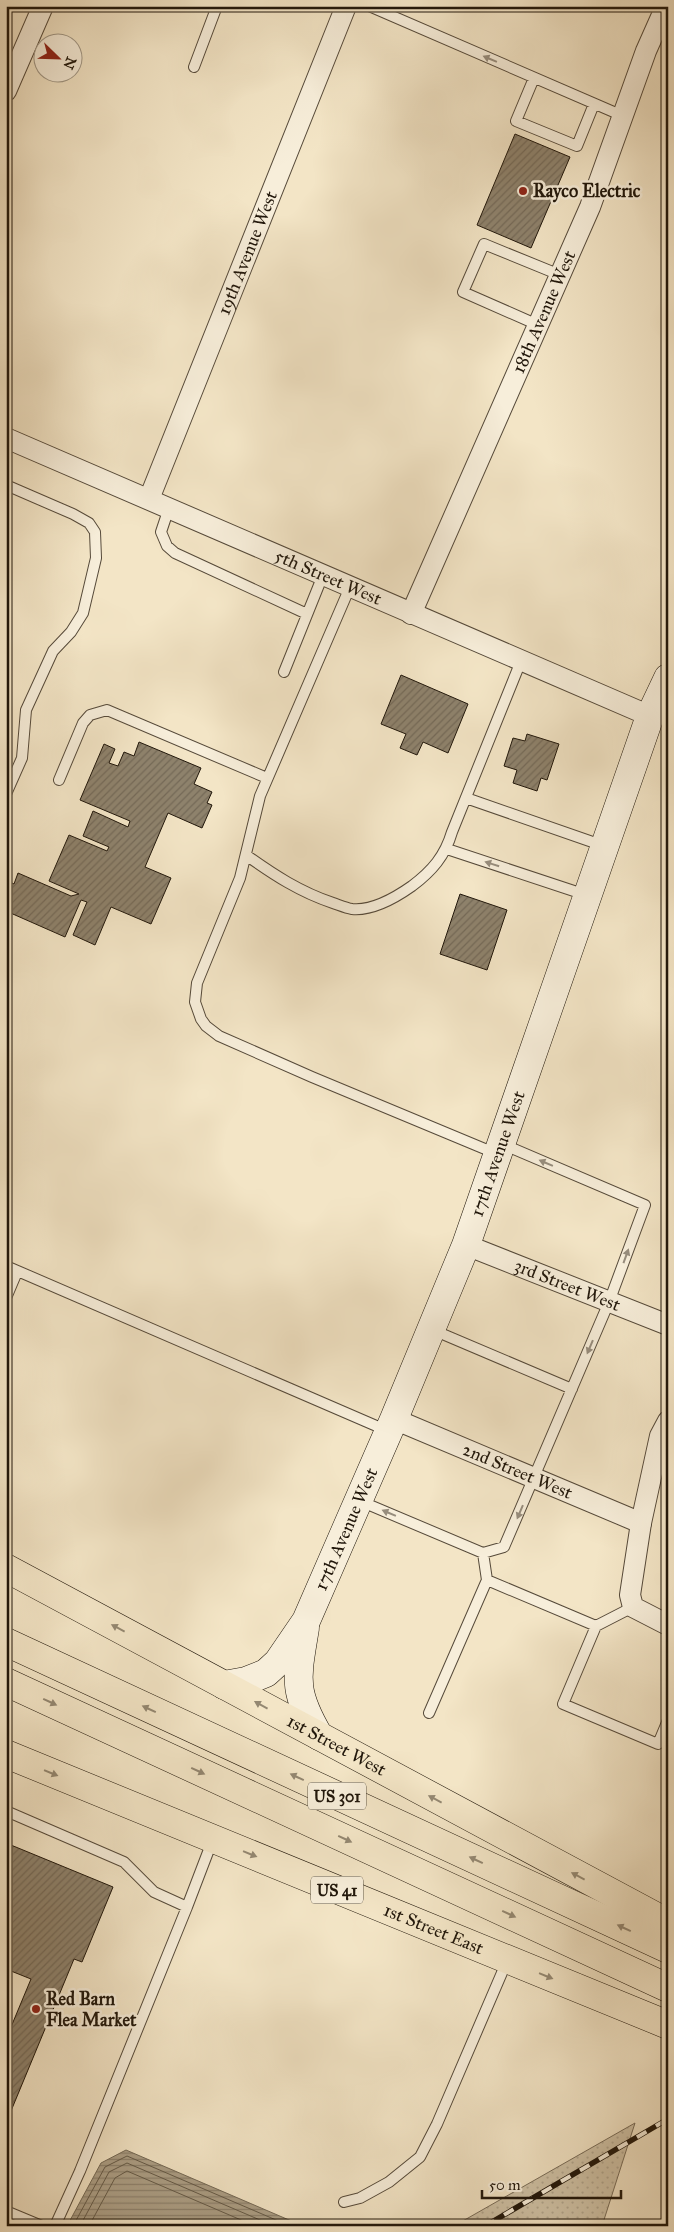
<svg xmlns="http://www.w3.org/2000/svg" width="674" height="2232" font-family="'IM FELL Great Primer',serif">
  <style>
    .park { fill: url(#park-dots); stroke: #786c58 }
    .water { fill: url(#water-rules); stroke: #746955 }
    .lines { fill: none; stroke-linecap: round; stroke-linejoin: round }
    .shore { stroke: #665b48; stroke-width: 1 }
    .building { fill: url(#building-hatch); stroke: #21170b }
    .lane-casing { stroke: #564a3a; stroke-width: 12 }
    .street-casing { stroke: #564a3a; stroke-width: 22 }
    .secondary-casing { stroke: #21170b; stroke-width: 29 }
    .primary-casing { stroke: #21170b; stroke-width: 29 }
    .lane { stroke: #f7eeda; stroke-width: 10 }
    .street { stroke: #f7eeda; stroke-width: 20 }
    .secondary { stroke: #f7eeda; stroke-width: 28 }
    .primary { stroke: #f3e5c6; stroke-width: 28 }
    .rail-casing { stroke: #21170b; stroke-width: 5.5 }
    .rail { stroke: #f7eeda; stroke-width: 4; stroke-dasharray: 11; stroke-linecap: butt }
    .oneway { fill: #978d7d }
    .oneway2 { fill: #948872 }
    .poi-dot { fill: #8f2418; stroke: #f7eeda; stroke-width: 2 }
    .labels { text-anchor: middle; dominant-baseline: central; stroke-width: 5; stroke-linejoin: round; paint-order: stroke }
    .shield { fill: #f7eeda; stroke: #615849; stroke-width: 1 }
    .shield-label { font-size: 16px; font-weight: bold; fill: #21170b }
    .poi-label { font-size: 18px; font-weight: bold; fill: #21170b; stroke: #f7eeda; text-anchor: start }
    .street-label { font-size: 18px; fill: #21170b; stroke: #f7eeda }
  </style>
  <defs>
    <pattern id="park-dots" width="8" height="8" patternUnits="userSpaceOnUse" patternTransform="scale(1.25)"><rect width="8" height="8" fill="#cfc2a6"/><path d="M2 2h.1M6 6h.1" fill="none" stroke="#b1a68e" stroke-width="1.8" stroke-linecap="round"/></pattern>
    <pattern id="water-rules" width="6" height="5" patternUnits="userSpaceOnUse" patternTransform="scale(1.25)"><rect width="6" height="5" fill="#ac9f86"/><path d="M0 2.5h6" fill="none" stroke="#8c816c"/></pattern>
    <pattern id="building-hatch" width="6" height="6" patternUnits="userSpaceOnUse" patternTransform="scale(1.25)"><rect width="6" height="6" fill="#8e826c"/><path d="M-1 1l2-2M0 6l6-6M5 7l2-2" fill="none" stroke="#746957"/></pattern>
  </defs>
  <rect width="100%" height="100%" fill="#f3e5c6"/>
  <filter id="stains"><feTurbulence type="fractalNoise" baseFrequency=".004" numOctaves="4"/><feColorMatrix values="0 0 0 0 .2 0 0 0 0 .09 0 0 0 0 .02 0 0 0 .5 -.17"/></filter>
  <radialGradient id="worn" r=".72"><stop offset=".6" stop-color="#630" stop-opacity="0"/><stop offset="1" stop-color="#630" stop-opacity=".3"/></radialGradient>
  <path class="park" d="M635,2123l-33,103h-148z"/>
  <path class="water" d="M126,2150l177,76h-236l34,-63z"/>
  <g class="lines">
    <path class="shore" d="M73,2226l32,-59 22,-11 163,70
      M80,2226l29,-54 18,-9 147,63
      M89,2226l26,-48 12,-7 128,55"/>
  </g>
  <path class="building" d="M515,134l55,23 -39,91 -54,-23z
    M401,675l67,29 -20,49 -25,-11 -6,13 -17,-7 6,-14 -25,-10z
    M527,734l32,10 -12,36 -6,-2 -4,13 -24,-8 4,-13 -13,-4 9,-28 12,3z
    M139,742l62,26 -7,16 18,8 -5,11 5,2 -10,23 -34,-15 -23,54 26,11 -20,46 -40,-17 -16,38 -22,-10 14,-33 -6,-2 -16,37 -59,-26v-25l2,-5 6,3 4,-11 53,23 8,-2 -30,-13 20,-46 38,16 2,-4 -26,-11 10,-25 35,16 2,-6 -50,-21 24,-56 11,5 -6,14 9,3 6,-14 10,4z
    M460,894l47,16 -20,60 -47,-16z
    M6,1843l107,44 -31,75 -8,-3 -68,164v-84l25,-60 -25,-10z"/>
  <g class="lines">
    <defs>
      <path id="lane" d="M369,6l254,110
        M194,67l23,-61
        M534,78l-18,43 61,25 17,-42
        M538,325l-75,-33 21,-48 76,31
        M6,485l67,29 16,9 6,9 1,26 -13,55 -12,19 -18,19 -27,59 -4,48 -16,36
        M169,508l-8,24 6,14 8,7 132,61
        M350,587l-90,209 -20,82 -43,105 -2,19 6,17 5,7 13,10 93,41 185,77
        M284,672l39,-97
        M59,780l24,-57 7,-8 17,-5 160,68
        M466,798l138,48
        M447,849l139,46
        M246,855c28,20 54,37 87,48 6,2 13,5 19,6 21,2 43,-11 60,-23 20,-15 33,-30 40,-54l69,-171
        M6,1266l382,165
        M6,1298l11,-26
        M433,1330l139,59
        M360,1501l123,52 21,-6 105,-245 36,-97 -143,-61
        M483,1553l4,27
        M596,1626l-33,78 95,40 10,-24
        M429,1713l58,-133 109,46 37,-19
        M6,1811l118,51 30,30 33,15 26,-68
        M344,2202l16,-4 29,-16 31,-25 17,-33 70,-163
        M6,2211l36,15
        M55,2226l25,-55 107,-264"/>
      <g id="street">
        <path d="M6,91l37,-85"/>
        <path id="s1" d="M6,438l644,278"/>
        <path id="s2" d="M149,499l197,-493"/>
        <path id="s3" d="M411,614l179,-407 56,-156 20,-45"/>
        <path id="s4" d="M466,1245l202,80"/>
        <path id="s5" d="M394,1419l247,104"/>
        <path d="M668,1421l-8,15 -19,87 -11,72 3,12 35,18"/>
      </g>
      <g id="secondary">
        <path d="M305,1628c-8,50 -13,62 14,108"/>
        <path id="s6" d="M224,1685l22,-4 20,-8 12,-11 28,-41 88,-202 72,-174 184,-529 18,-38"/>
      </g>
      <g id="primary">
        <path id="s7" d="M6,1568l662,355"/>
        <path d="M6,1642l662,307"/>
        <path d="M6,1682l662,306"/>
        <path id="s8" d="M6,1754l662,271"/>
      </g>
    </defs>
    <use href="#lane" class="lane-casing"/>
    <use href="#street" class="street-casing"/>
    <use href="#secondary" class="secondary-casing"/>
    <use href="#primary" class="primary-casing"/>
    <use href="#lane" class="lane"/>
    <use href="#street" class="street"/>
    <use href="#secondary" class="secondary"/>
    <use href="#primary" class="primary"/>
    <defs>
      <path id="rail" d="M485,2226l183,-107"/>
    </defs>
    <use href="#rail" class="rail-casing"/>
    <use href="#rail" class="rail"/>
  </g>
  <defs><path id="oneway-solid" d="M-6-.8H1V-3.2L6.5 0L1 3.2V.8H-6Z" transform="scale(1.25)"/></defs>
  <g class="oneway">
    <use href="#oneway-solid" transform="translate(490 59) rotate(-157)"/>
    <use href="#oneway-solid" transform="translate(492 864) rotate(-162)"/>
    <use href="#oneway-solid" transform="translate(546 1163) rotate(-157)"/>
    <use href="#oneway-solid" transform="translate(626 1256) rotate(-70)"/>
    <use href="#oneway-solid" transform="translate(590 1347) rotate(113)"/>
    <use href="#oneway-solid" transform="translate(520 1512) rotate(113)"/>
    <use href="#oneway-solid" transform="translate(389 1513) rotate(-157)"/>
  </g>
  <g class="oneway2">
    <use href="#oneway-solid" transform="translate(118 1628) rotate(-152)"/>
    <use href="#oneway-solid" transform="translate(50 1702) rotate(25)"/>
    <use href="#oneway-solid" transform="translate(261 1705) rotate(-151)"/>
    <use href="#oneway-solid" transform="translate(149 1709) rotate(-155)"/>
    <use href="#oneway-solid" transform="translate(198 1771) rotate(25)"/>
    <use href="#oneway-solid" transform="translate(51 1773) rotate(22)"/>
    <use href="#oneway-solid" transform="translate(297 1777) rotate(-155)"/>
    <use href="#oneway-solid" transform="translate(435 1799) rotate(-152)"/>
    <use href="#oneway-solid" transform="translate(345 1839) rotate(25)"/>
    <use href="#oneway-solid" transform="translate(250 1854) rotate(22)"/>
    <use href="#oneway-solid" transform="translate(476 1860) rotate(-155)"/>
    <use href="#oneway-solid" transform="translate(578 1876) rotate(-152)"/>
    <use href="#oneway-solid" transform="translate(509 1914) rotate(25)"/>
    <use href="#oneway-solid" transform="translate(624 1928) rotate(-155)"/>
    <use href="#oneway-solid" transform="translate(546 1976) rotate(22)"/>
  </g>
  <g class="poi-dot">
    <circle cx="523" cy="191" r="5"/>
    <circle cx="36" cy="2009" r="5"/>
  </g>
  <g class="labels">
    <g class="shield">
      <rect x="308" y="1782.5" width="58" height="27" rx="4"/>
      <rect x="311" y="1876.5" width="52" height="27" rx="4"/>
    </g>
    <g class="shield-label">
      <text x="337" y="1796">US 301</text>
      <text x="337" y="1890">US 41</text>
    </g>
    <g class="poi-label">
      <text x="533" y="191">Rayco Electric</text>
      <text x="46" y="1999">Red Barn<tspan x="46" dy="21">Flea Market</tspan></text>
    </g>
    <g class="street-label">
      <text stroke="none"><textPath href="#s2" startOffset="265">19th Avenue West</textPath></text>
      <text stroke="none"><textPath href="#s3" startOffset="330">18th Avenue West</textPath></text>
      <text stroke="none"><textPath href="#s1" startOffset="351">5th Street West</textPath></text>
      <text stroke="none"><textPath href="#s6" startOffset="615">17th Avenue West</textPath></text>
      <text stroke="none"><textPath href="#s4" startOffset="109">3rd Street West</textPath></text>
      <text stroke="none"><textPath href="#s5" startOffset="134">2nd Street West</textPath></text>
      <text stroke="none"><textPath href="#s6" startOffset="210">17th Avenue West</textPath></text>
      <text stroke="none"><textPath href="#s7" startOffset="375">1st Street West</textPath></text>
      <text stroke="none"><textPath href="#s8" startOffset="462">1st Street East</textPath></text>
    </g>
  </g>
  <rect width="674" height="2232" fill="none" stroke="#f3e5c6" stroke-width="25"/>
  <rect x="8" y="8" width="659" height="2217" fill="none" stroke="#21170b" stroke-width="2.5"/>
  <rect x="12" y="12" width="649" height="2207" fill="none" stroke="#21170b"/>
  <g transform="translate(58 58) rotate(113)"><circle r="24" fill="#f7eeda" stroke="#a19887"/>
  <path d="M0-4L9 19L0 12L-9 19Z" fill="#8f2418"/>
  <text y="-8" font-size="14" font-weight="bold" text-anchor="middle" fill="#21170b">N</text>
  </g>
  <path d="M482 2190v8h139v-8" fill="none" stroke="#21170b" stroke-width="2.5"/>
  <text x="489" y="2190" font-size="15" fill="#21170b" stroke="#f7eeda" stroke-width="4" paint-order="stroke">50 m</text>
  <rect width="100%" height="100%" filter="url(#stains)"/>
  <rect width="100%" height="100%" fill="url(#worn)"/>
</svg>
